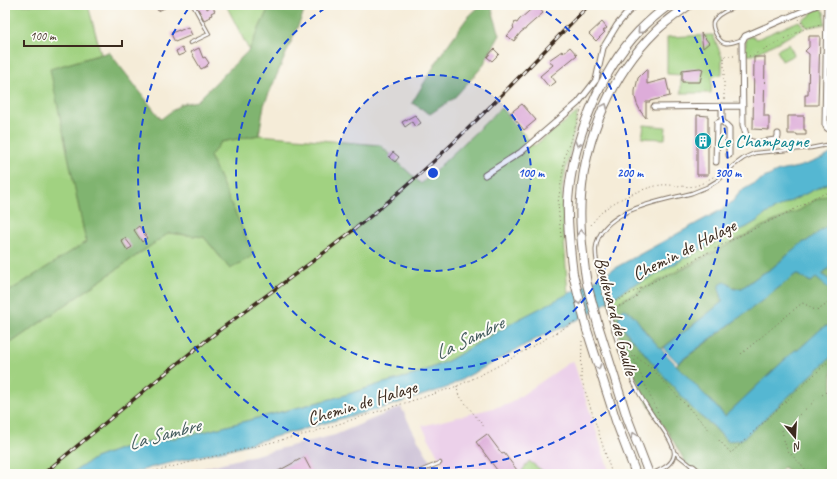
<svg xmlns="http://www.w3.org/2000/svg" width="837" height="479" font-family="Caveat,sans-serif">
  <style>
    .built { fill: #ecd1ea }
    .industrial { fill: #cbbfd5 }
    .green { fill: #a1d281; stroke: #6e7e50 }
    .forest { fill: #80b46f; stroke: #5e6f46 }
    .water { fill: #54b7d2; stroke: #487078 }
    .building { fill: #ddacd9 }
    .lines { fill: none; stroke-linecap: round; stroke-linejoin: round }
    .lane-casing { stroke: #7c6e5f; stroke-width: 4.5 }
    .street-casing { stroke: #7c6e5f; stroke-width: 7 }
    .primary-casing { stroke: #7c6e5f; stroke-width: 10 }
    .path { stroke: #7c6e5f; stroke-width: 1; stroke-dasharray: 1 3; stroke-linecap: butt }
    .lane { stroke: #fff; stroke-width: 2.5 }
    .street { stroke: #fff; stroke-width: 5 }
    .primary { stroke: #fff; stroke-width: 8 }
    .rail-casing { stroke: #3b2a1e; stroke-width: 3.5 }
    .rail { stroke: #fdfcf7; stroke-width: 2; stroke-dasharray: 6; stroke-linecap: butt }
    .lane-bridge-casing { stroke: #7c6e5f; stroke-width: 4.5; stroke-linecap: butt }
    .primary-bridge-casing { stroke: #7c6e5f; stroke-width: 10; stroke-linecap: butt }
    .lane-bridge { stroke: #fff; stroke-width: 2.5 }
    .primary-bridge { stroke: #fff; stroke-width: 8 }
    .oneway { stroke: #a79f9a }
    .ring { fill: none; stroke: #1d4ed8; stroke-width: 2; stroke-dasharray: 7 5 }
    .labels { text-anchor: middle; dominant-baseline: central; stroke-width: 4; stroke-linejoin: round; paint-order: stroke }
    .culture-label { font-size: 19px; fill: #0d838f; stroke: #fdfcf7; text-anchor: start }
    .street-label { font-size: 19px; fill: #3b2a1e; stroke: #fdfcf7 }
    .water-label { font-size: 20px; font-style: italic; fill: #445b5d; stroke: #fdfcf7 }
    .centre { fill: #1d4ed8; stroke: #fdfcf7; stroke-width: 2 }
    .ring-label { font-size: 12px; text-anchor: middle; font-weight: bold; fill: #1d4ed8; stroke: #fdfcf7; stroke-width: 4; stroke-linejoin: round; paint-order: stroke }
  </style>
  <rect width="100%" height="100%" fill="#fdfcf7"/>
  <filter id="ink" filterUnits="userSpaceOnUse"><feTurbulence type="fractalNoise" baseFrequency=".025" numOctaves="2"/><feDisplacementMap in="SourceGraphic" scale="8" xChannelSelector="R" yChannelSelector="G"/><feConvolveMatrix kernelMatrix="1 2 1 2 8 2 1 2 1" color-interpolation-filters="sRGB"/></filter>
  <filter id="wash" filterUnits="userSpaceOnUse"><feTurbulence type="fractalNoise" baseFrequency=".012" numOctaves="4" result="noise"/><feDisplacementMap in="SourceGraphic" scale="16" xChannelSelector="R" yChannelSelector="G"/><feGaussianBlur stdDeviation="0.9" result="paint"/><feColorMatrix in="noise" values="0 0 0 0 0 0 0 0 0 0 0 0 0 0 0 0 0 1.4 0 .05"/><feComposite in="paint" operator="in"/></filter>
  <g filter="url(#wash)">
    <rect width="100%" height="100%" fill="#f5ecd8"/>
    <path class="built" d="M573,360l37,114h-162l-26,-48 87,-22z"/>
    <path class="industrial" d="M401,407l13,26 24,41h-259l156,-39z"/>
    <path class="green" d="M5,5h83l13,49 -50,15 35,173 -81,52z
      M226,5h44l-21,45z
      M819,8l2,1 3,3 1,12 -17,3 -2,-1 -4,-6 8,-4 2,-5z
      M799,21l6,7 -52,27h-8l1,-15 3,-3 4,-1 4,3z
      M713,35l9,22v18l-10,1 -1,17h-30v-18l-14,-1v-37z
      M789,44l5,11 -12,6 -5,-11z
      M501,108l33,38 44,-34 -16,76 2,52 4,55 -49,24 -71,42 -34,14 -34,9 -38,12 -146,38 -74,14 -27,10 -25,16h-65v-127l164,-114 35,4 26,32 23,-14 -43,-99 11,-14 38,-7 121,10 41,39z
      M644,125l22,2 -1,12 -23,-1z
      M832,181v12l-19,8 -13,9 -37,16 -146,77 -2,3 -8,-4 22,-15 20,-9 69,-38 29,-13 10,-6 9,-7 19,-10z
      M529,461l15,11 -1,2h-17l-4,-3z"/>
    <path class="forest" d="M270,5h37l-43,100 -5,30 -38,7 -11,14 44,99 -24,14 -26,-32 -35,-4 -164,114v-53l81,-52 -36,-173 59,-17 52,67 20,-15 16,-3 52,-51z
      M481,5h16l-5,5 8,25 -18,32 -28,31 -24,16 -18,-11 30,-50 25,-35z
      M832,193v29l-25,19 -5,2 -31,26 -11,6 -18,13h-23l3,11v3l-16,13 -45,34c-12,-11 -21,-27 -34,-39l-9,7 2,6 10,14 9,9 6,8 26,29 19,23 10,10 13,10 14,15 13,-1 6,-4 86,-80v118h-40l-8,-7 -6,7h-87l-1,-4 -21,-36 -20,-28 -10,-20 -22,-55 -3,-13 1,-12 2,-3 23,-13 47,-23 76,-41 37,-16 13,-9z
      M832,265v17l-10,-8z
      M796,274l15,8 5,-5 16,14v36l-6,-1 -2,1 -26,23h-3l-70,66 -49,-51 46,-34 24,-19 21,-15z"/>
    <path class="water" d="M832,153v28l-47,23 -19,10 -9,7 -10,6 -29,13 -69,38 -20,9 -30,21 -31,17 -28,12 -94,51 -67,21 -24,6 -129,35 -73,17 -24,7h-59l25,-16 27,-10 74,-14 146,-38 38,-12 34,-9 34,-14 71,-42 86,-44 8,-6 108,-59 11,-8 9,-11 21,-12 17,-8 19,-4 12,-4 13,-5z
      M832,222v43l-10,9 10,8v9l-16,-13 -5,4 -15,-8 -29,23 -89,66 -15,-15 43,-33 16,-13c1,-6 -4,-11 -3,-17l6,-3 4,1 5,6 8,-1 18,-13 11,-6 31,-26 5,-2z
      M623,309l4,1 8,7 12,17 78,82 70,-66h3l23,-21 5,-3 6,1v29l-86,80 -6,4 -13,1 -14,-15 -13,-10 -10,-10 -18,-21 -2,-2 -25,-29 -6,-8 -9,-9 -10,-14 -2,-6 2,-1 1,-5z"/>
    <g id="blocks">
      <path class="building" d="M155,5h16l-13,6z
        M196,5h9l2,4 5,-3 3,5 -4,2 1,2 -3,1 1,1 -6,3z
        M536,5h1l6,8 -17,15 -1,2h-1l-3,2 -7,9 -7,-5 7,-8 -1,-1 2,-5 2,1 2,-3 9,-8z
        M602,22l5,6 -4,3 2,1 -9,9 -7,-7z
        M188,27l4,8 -17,7 -4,-8h1l-1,-1 8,-3v1z
        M701,33l8,10 -6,5z
        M809,36h11l-2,69h-13v-10h3l1,-41 -4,-3 4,-4z
        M570,47l7,8 -26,21 5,6 -7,5 -9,-11 13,-11 -4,-5 13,-9 1,2z
        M182,48l3,5 -7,3 -2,-5z
        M199,48l4,10 2,-1 4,6 -2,2v1l-6,3 -10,-17z
        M494,49l5,5 -7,7 -5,-4z
        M754,57h11l-1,59h5v14l-16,-1z
        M700,68l3,1 -3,13h-18v-12z
        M647,69v15l19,-5 4,17 -20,5v1h-4v16l-5,-6 -4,-8 -2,-7v-6l3,-13z
        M522,104l14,16 -12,10 -14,-17z
        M415,115l6,8 -6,4 -3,-5 -7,5 -3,-5z
        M697,115l11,1v59h-11z
        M788,116h16v14h2v5h-9v-1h-9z
        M393,152l6,5 -4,5 -6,-5z
        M139,226l8,12 -5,4 -8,-12z
        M125,238l7,9 -5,3 -6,-10z
        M487,434l15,20 2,-1 16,21h-20l-24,-32z
        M304,457l9,17h-40z"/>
    </g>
  </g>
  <g filter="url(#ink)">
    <use href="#blocks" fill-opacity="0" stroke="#7c6e5f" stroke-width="1"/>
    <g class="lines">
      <defs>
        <path id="lane" d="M741,5c-8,3 -19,6 -25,13 -1,1 -3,3 -3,5 -1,6 6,19 12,20 6,1 12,-2 18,-4
          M190,43l19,-9 -16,-29
          M598,269c-1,-7 -3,-14 -2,-22 5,-38 66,-46 96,-54l15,-6 13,-8 13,-13 11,-8 11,-5 56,-5 21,-4
          M611,321c10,37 21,64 43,96 6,8 21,27 20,37 -1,11 -13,15 -22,20
          M674,452l19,15 2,7
          M413,474l27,-11"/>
        <path id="street" d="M827,5l-2,119c1,4 3,6 7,6
          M654,107l89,-1
          M722,121l7,7v27
          M778,134v3l-3,3 -19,3 -8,-2 -5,-16 -1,-83 3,-6 72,-31
          M716,162l1,-39 5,-2v-15
          M485,175l36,-23 57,-49 18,-23 7,-32 14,-23 11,-13 8,-7
          M693,467l8,7"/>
        <path id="primary" d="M585,271c-3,-25 -6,-49 -4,-74 4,-60 31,-123 75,-166 10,-10 22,-18 33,-26
          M573,274c-3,-24 -6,-49 -5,-73 4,-58 31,-128 71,-170 9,-9 19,-18 30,-26
          M598,325l29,92 22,57
          M587,330l29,91 20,53"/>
      </defs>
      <use href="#lane" class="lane-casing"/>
      <use href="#street" class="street-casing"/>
      <use href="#primary" class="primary-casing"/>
      <path class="path" d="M799,19l7,9
        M749,56l4,-1 53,-27 15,-3
        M724,99v-43h12
        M591,225c5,-7 10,-13 17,-18 12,-9 38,-20 53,-22 10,-1 26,3 34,1 8,-2 15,-8 22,-11
        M561,237l-3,-34 7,-48 17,-47
        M612,303l54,-28 69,-37 56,-27 27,-15 14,-5
        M617,323l-3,-12 1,-3c11,-6 22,-5 25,-20
        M619,332l9,13 22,51 9,19
        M582,341l-1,37 31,96
        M631,353l21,16 79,84 101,-95
        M741,354l61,-51c4,1 7,4 11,6 7,3 15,-6 19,-11
        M457,386l1,8 27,34
        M822,395l4,-3 6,1
        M783,435l-1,-4 1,-2 34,-30
        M784,440l3,10 23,24
        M142,474l168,-41 142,-45c44,-18 84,-45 125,-67
        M819,474l9,-9 4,-2"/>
      <use href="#lane" class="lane"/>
      <use href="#street" class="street"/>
      <use href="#primary" class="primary"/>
      <defs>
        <path id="rail" d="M43,474c58,-47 115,-96 174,-142 61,-46 124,-89 181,-139 68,-58 129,-125 191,-188"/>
      </defs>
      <use href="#rail" class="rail-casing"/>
      <use href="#rail" class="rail"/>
      <defs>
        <path id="lane-bridge" d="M598,269l13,52"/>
        <path id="primary-bridge" d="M585,271l2,13 11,41
          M573,274l14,56"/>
      </defs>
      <use href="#lane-bridge" class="lane-bridge-casing"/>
      <use href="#primary-bridge" class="primary-bridge-casing"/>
      <use href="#lane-bridge" class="lane-bridge"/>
      <use href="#primary-bridge" class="primary-bridge"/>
    </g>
    <defs><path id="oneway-chevron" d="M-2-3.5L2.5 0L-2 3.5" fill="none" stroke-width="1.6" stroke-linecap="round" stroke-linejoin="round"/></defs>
    <g class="oneway">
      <use href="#oneway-chevron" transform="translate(640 31) rotate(134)"/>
      <use href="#oneway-chevron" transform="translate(605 106) rotate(-66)"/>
      <use href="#oneway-chevron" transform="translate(578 144) rotate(106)"/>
      <use href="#oneway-chevron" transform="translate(581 232) rotate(-93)"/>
      <use href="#oneway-chevron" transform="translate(579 302) rotate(76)"/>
      <use href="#oneway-chevron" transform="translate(598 367) rotate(72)"/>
      <use href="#oneway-chevron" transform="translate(634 435) rotate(-110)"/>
    </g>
  </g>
  <circle cx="433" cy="173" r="98" fill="#1d4ed8" fill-opacity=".12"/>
  <g class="ring">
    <circle cx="433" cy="173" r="98"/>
    <path d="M536 5A197 197 0 1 1 330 5"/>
    <path d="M676 6A295 295 0 1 1 190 6"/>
  </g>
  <defs>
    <symbol id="building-disc" viewBox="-11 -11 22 22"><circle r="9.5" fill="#0f9aa8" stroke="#fdfcf7"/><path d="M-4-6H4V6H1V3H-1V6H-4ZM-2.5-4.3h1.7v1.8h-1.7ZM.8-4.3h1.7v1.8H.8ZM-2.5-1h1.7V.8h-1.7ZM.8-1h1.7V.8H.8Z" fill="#fff"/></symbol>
  </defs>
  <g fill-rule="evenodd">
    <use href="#building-disc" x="693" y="131" width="20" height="20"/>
  </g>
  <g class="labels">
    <g class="culture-label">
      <text x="716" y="141">Le Champagne</text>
    </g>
    <g class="street-label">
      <text transform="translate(684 250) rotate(-27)">Chemin de Halage</text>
      <text transform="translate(616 316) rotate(75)">Boulevard de Gaulle</text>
      <text transform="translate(362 403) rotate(-17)">Chemin de Halage</text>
    </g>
    <g class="water-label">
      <text transform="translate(469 338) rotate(-26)">La Sambre</text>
      <text transform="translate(164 434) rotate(-15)">La Sambre</text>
    </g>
  </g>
  <circle cx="433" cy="173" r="6" class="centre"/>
  <g class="ring-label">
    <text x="531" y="177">100 m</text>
    <text x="630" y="177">200 m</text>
    <text x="728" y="177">300 m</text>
  </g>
  <rect width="837" height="479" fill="none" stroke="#fdfcf7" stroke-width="20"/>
  <g transform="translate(795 437) rotate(162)" stroke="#fdfcf7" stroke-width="3" paint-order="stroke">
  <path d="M0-3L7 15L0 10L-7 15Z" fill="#3b2a1e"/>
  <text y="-6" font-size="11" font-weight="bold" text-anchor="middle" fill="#3b2a1e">N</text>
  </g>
  <path d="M24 40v6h98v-6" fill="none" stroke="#3b2a1e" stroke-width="2"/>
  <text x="30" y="40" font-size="12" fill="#3b2a1e" stroke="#fdfcf7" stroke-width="3" paint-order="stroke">100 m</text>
</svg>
